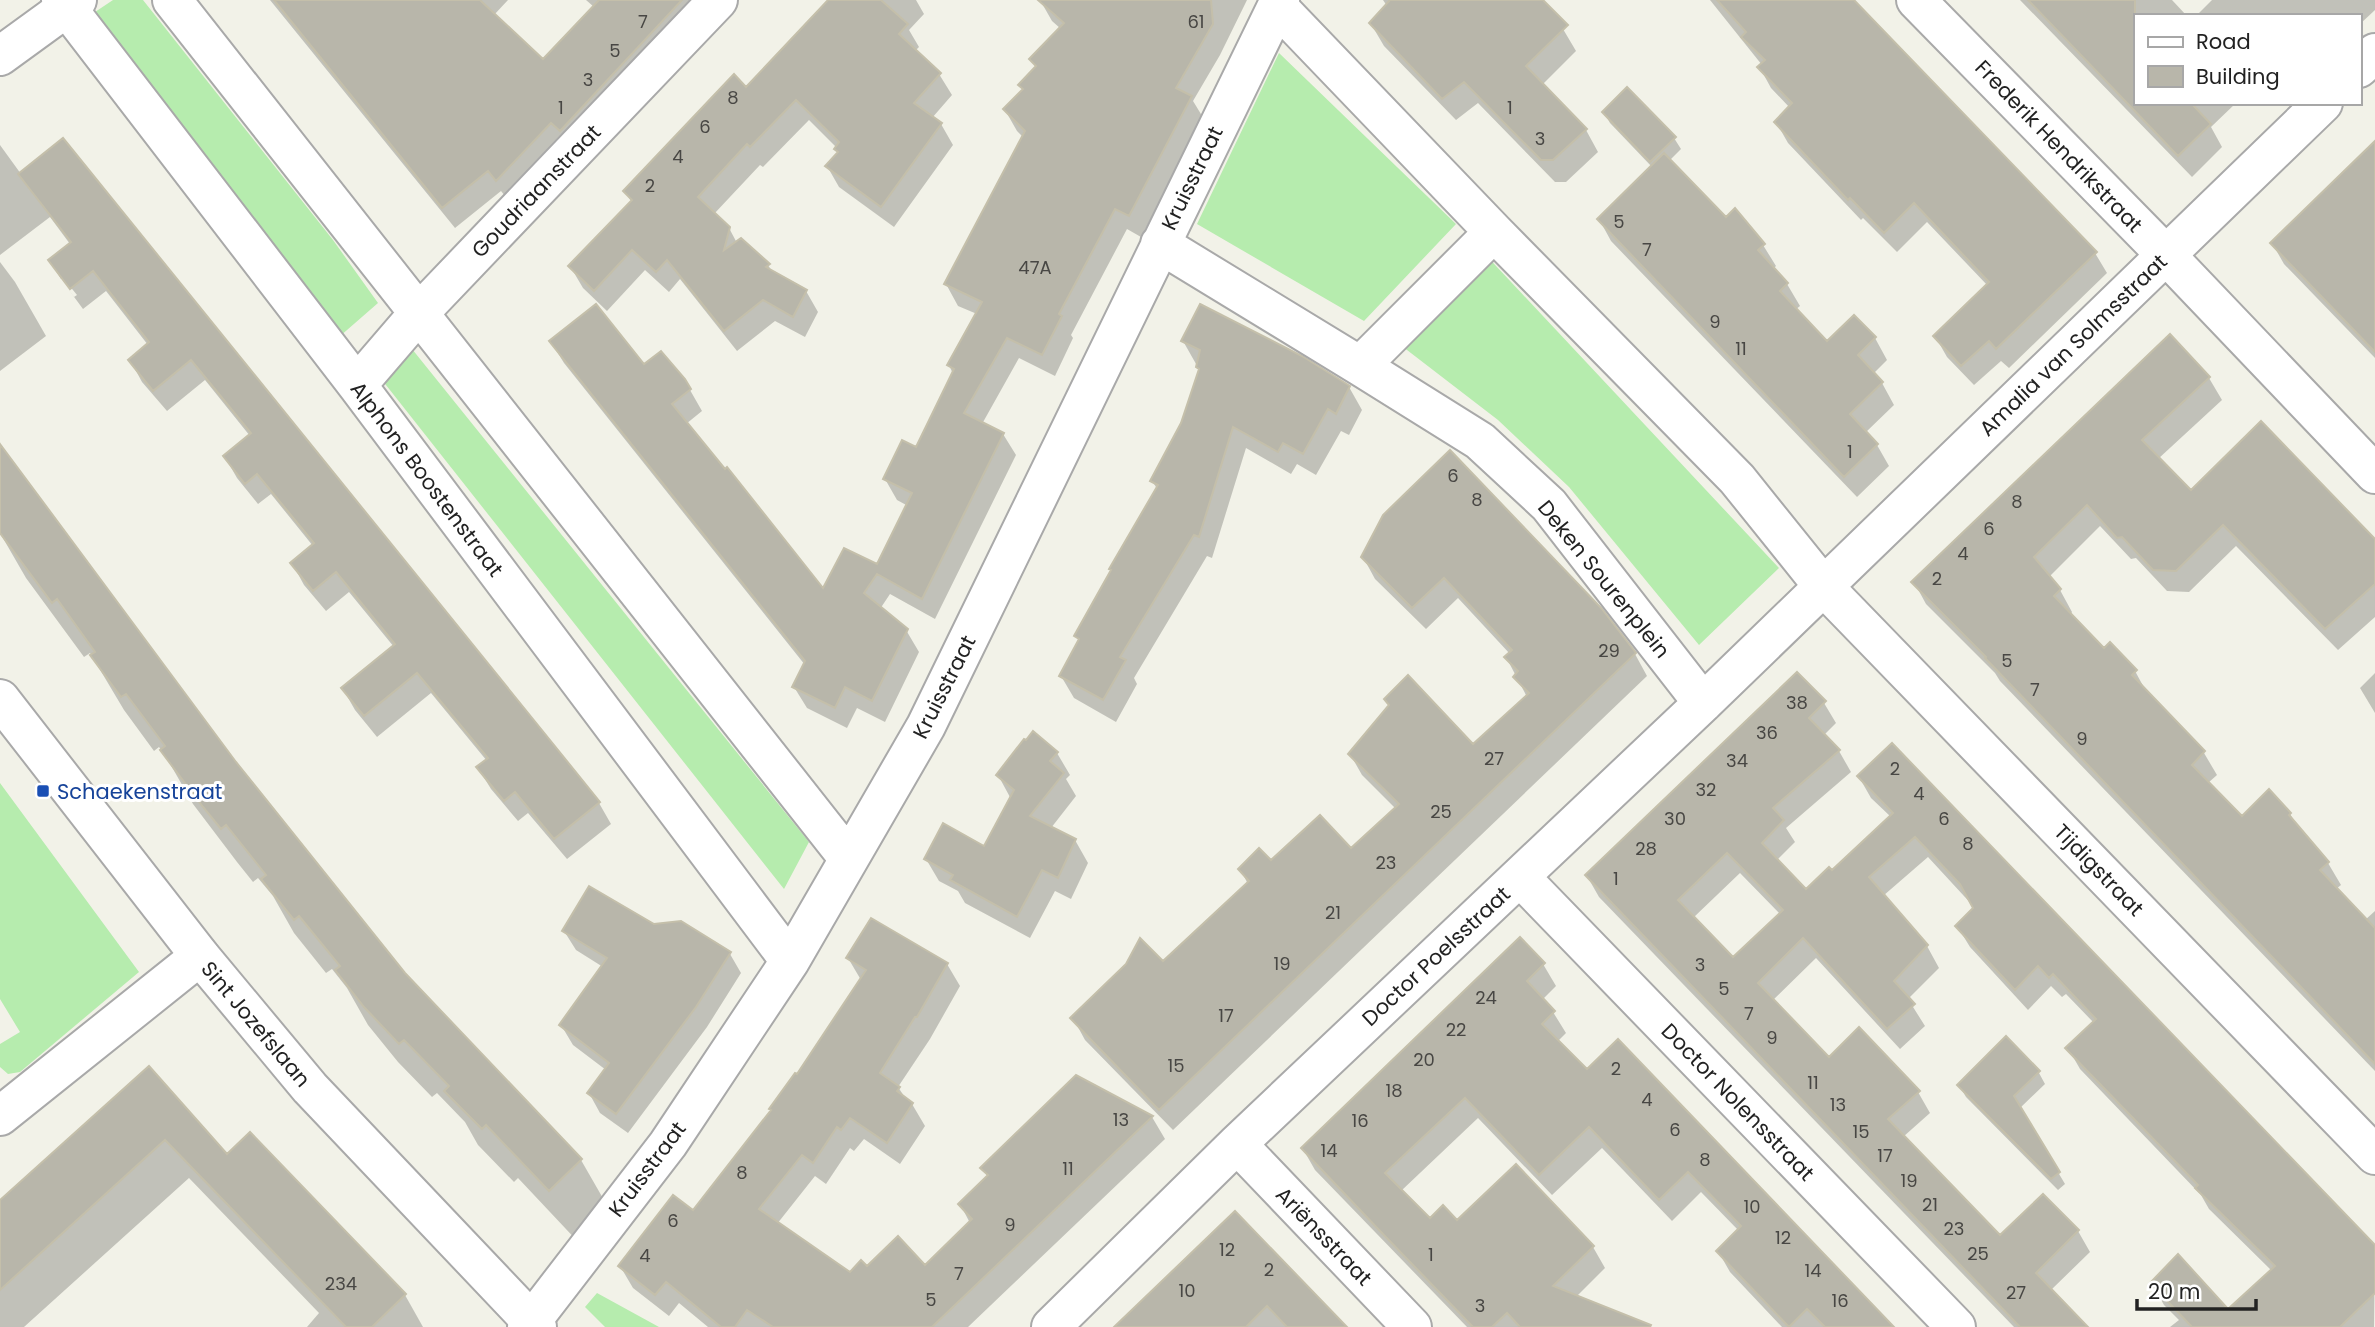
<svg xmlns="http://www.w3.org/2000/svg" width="2375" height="1327" font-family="Poppins,sans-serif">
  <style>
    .grass { fill: #b6ecae }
    .shadow { fill: #0003; fill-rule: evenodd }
    .building { fill: #b8b6aa; stroke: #c4bfaa; stroke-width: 2; fill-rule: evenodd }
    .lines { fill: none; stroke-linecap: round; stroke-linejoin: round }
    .minor-casing { stroke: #a9a9a9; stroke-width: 42 }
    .tertiary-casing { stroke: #a9a9a9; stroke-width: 42 }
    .minor { stroke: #fff; stroke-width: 38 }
    .tertiary { stroke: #fff; stroke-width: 38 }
    .transit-dot { fill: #1a4fb4; stroke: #fff; stroke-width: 2.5 }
    .labels { text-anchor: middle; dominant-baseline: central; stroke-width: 6; stroke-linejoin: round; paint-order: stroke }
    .number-label { font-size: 18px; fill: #484744 }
    .street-label { font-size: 21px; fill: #222; stroke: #fff }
    .transit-label { font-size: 21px; fill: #164399; stroke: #fff; text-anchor: start }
  </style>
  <rect width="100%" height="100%" fill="#f2f2e8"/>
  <path class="grass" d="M113,0h30l190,240 45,63 -39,34 -205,-269 -39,-56z
    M1279,53l177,171 -92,97 -167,-97z
    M1482,251l297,317 -80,77 -130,-158 -71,-67 -104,-80z
    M412,349l397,493 -25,47 -402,-509z
    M0,783l139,189 -119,100 -12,2 -8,-7v-23l20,-12 -20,-33z
    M597,1293l62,34h-54l-20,-20z"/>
  <path class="shadow" d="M270,0h238l-14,15 49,47 51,-55 -8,-7h104l-19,20 9,16 -171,165 -8,-10 -46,37z
    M830,0h86l8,14 -15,16 10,17 -4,4 24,23 13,21 -20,23 9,6 12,21 -59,82 -55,-40 -12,-21 12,-12 -2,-6 -28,-28 -46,47 -3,-2 -46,49 15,14 8,15 4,-3 27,25 5,8 33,18 12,21 -13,25 -30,-16 -38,30 -57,-72 -11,13 -24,-22 -38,41 -24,-23 -13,-22 62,-63 -7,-12 121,-102z
    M1040,0h207l-27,55 -27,46 11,18 -63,118 -14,-8 -56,106 2,3 -18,38 -36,-18 -37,66 21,10 13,21 -81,164 -45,-25 -10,15 26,21 13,22 -34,70 -28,-14 -10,20 -40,-20 -13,-21 11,-22 -241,-302 -13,-21 93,25 46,23 12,21 -16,13 137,168 55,-26 30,-60 -11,-6 -12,-21 32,-30 36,-75 -4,-9 28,-51 -19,-8 -12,-22 78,-146 -7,-7 -12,-21 19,-19 -4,-6 16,-17 -5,-9 30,-30 -9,-8z
    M1383,0h146l34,29 13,22 -34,34 44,45 12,22 -32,30h-11l-77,-79 -22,17 -72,-74 -13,-22 16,-18z
    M1710,0h141l244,253 12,20 -98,95 -8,-7 -27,24 -27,-28 -12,-21 53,-50 -61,-64 -30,30 -34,-34 -2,2 -73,-77 -12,-21 14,-14 -19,-20 -11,-20 2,-3z
    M2020,0h152l15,16h-52v87h101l-25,24 11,20 -30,30z
    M2212,0h163v10l-16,15v-9h-163z
    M1604,112l70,26 7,11 -12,12 57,58 37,26 13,21 -3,3 14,15 13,22 -5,4 32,34 48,-6 12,22 -14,14 9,9 12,22 -29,28 12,12 12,21 -32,31 -246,-256 -12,-22 53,-52 -42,-44z
    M0,145l21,29 578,629 12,21 -44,35 -39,-46 -10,8 -27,-32 -13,-21 9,-7 -56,-68 -54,44 -22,-27 -12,-21 51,-42 -45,-55 -23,19 -22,-26 -12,-22 21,-17 -42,-52 -13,10 -21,-26 -12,-21 25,-21 -45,-56 -38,31 -25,-29 -12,-22 18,-15 -42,-54 -23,18 -17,-23 8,11 3,-2 -13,-16h-3l-11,-18 20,-17 -20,-27 -50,38z
    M2375,146v212l-91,-94 -12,-21z
    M0,262l15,20 31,54 -46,35z
    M1183,341l166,46 13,23 -13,25 -8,-4 -25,44 -19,-11 -6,10 -45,-26 -34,110 -5,-2 -73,122 3,6 -21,38 -42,-24 -13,-22 18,-34 -3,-6 82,-146 -6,-9 31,-58 17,-52z
    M2209,378l13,22 -64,59 33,34 184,49v75l-37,33 -102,-104 -47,46 -22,-1 -31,-33 -5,1 -31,-33 -51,51 11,13 12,22 -2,3 34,36 31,20 12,22 57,60 13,22 -9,8 34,35 48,-4 10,17 28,32 13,22 -5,4 29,31 10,-9v160l-375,-390 -5,-8 -69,-69 -12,-22z
    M0,447l235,316 169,211 177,186 31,54 -31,31 -63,-67 -4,4 -36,-37 -13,-23 -28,-29 -5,4 -34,-35 -30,-37 -21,-37 -15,-19 -6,4 -32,-40 -21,-37 -15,-18 -5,4 -16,-20 -44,-58 -28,-49 -6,-8 -5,4 -30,-41 -34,-57 -6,4 -58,-79 -26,-45z
    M1450,453l185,201 12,22 -474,454 -88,-90 -12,-22 90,-54 85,-80 -8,-15 111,-19 45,-41 -34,-34 -12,-21 123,-7 54,-50 -21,-40 4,-3 -52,-56 -32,31 -51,-50 -12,-22z
    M2375,673v40l-15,-25z
    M1824,703l12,20 -12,12 15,16 12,21 -65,56 9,14 -19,19 29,31 27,-19 59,-56 -20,-19 -12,-21 516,471 -1,79h-204l9,-7 -15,-15 -12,-21 76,27 44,-40 -63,-62 -8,-14 -121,-126 -12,-21 26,-25 -28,-29 -4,3 -11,-11 -23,24 -58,-63 -13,-21 18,-18 -47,-51 -45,39 44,50 12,22 -31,31 17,27 -25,23 -84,-91 -44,43 57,58 89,33 12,21 -27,24 97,101 78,-7 12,21 -40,39 36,36h-72l-415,-430 -12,-21zM1740,873l41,42 -48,44 -40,-41z
    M1057,753l13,22 -4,4 10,17 -25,32 24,12 13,23 -17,36 -16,-8 -25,47 -65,-35 -7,-12 -19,-10 -13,-22 59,-11 26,-49 -13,-24z
    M654,926l76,28 11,19 -34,54 -79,106 -28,-20 -11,-20 17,-23 -33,-25 -12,-20 42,-58 -27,-17 -12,-19z
    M848,958l99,6 13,22 -30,53 -32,48 8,12 6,5 13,22 -25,38 -36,-25 -10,12 -4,-3 -24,36 -11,-8 -38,48 74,51 16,-7 58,-1 45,-44 -10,-19 28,-26 -5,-10 169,-51 13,22 -197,188h-260l-29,-24 -10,13 -36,-28 -13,-22 73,-53 104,-137 64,-96z
    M1543,964l13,22 -14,14 11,12 13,21 -9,9 30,30 305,255h-110l-52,-55 -12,-21 21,-20 -38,-39 -29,29 -70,-73 -50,47 -74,-77 -77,73 29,29 27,3 136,24 12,21 -29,29 53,30h-162l-152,-157 -12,-21z
    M2006,1039l33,34 6,11 -25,24 45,76 -7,6 -92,-93 -7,-12z
    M149,1068l78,88 23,-21 155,160 18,32h-116l12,-14 -130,-135 -165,149h-24v-124z
    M1235,1213l110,114h-228z"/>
  <path class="building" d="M274,0h206l63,59 56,-59h83l-122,131 -9,-8 -55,58 -8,-10 -46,37z
    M828,0h53l27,24 -9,10 42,39 -27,30 28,20 -61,84 -56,-41 13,-14 -4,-3 5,-7 -43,-42 -46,47 -3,-3 -49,53 32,30 -6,23 17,-12 29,26 -4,3 41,23 -14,27 -30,-17 -39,31 -57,-71 -11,12 -24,-22 -38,41 -26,-25 64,-66 -9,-9 111,-117 12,13z
    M1038,0h173l2,24 -37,64 16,8 -63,120 -14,-7 -56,105 3,2 -20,39 -35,-17 -43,75 40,20 -82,166 -45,-25 -13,19 44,36 -36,72 -27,-14 -10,21 -43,-21 13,-26 -256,-320 47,-37 48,60 17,-13 24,28 6,10 -19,15 53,65 2,-2 96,121 21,-40 33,16 35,-71 -29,-14 19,-39 14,7 38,-78 -7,-4 35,-63 -38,-18 81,-153 -22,-22 20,-20 -5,-4 18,-19 -7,-7 35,-36z
    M1390,0h153l25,25 -42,41 61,63 -34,31h-12l-77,-78 -22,17 -73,-76z
    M1717,0h137l243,252 -101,97 -7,-8 -28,25 -28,-30 56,-54 -75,-79 -30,30 -34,-35 -2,2 -74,-78 18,-19 -35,-36 8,-7 -24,-23 5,-5z
    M2028,0h107v103h56l20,21 -33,32z
    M1627,87l49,50 -26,25 -48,-50z
    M63,138l537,664 -46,37 -39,-47 -11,9 -28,-34 12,-9 -71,-85 -53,43 -23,-28 54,-44 -59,-72 -23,19 -23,-28 24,-20 -57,-69 -12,10 -22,-28 28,-23 -60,-73 -38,31 -25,-31 21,-18 -56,-71 -23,18 -22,-29 23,-18 -53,-68z
    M2375,141v211l-105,-109z
    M1664,153l62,64 9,-9 30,36 -7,6 30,33 -8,8 47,50 27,-26 22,22 -18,18 25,27 -33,32 28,30 -34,33 -247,-258z
    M1200,304l102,52 48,30 -14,28 -8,-5 -25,45 -20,-11 -5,9 -45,-25 -34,110 -5,-2 -74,122 6,3 -23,40 -44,-24 20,-37 -5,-3 37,-66 -2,-1 49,-84 -8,-4 31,-58 18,-54 -3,-2 4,-17 -19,-9z
    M2170,334l40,43 -68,63 49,50 70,-69 114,118v45l-50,45 -102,-104 -47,46 -23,-1 -31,-33 -5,1 -30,-33 -53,52 27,32 -7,7 50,52 6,-6 27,28 -5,5 73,76 -13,14 50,51 27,-27 22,24 -2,2 40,47 -9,8 55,58v136l-390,-406 1,-1 -75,-75z
    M0,444l236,318 169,211 177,186 -33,32 -63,-66 -4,4 -38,-38 5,-5 -45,-46 -5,4 -35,-37 -29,-37 5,-4 -41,-50 -5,4 -33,-41 5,-4 -40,-50 -5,4 -18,-22 -43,-57 5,-4 -39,-52 -5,3 -31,-42 5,-3 -38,-53 -5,4 -52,-70z
    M1450,450l152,159 34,44 -477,457 -89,-92 56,-54 14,-26 23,23 86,-80 -11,-12 21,-21 12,12 49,-45 31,33 48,-44 -51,-50 41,-49 -5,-6 24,-24 65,69 56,-51 -16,-16 5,-6 -14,-14 8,-7 -68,-72 -32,30 -51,-51 22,-42z
    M1797,672l29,29 -17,17 31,32 -67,58 11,12 -22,23 44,46 23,-22 3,3 61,-57 -36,-37 35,-33 483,502v48l-35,34h-148l-42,-44 28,-29 50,55 47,-43 -80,-78 3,-3 -133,-137 31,-29 -43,-45 -4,4 -11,-12 -23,24 -60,-64 18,-18 -13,-24 -45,-47 -46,40 59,68 -34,36 21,23 -28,25 -84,-91 -45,45 71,74 30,-30 61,64 -32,28 112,116 43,-41 36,36 -43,43 52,54h-68l-435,-452zM1727,853l56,57 -50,47 -55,-57z
    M1033,731l25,21 -8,9 14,12 -34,43 46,23 -18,39 -16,-8 -25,47 -67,-37 3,-5 -29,-16 19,-36 41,23 30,-56 -18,-15 28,-36 2,1z
    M589,886l65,38 27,-3 50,31 -35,55 -80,107 -29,-21 22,-30 -50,-38 48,-67 -45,-27z
    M871,918l77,45 -31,54h-2l-35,56 20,14 -3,4 16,12 -26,40 -37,-25 -9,12 -4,-3 -24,36 -11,-8 -43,54 91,63 11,-12 6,6 31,-30 27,29 47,-46 -14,-15 30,-29 -8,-7 96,-93 77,41 -221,211h-159l-26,-17 -12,17h-14l-55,-45 -11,13 -37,-29 55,-71 20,15 78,-100 -2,-1 26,-36 2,1 69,-104 -20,-12z
    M1520,937l25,26 -18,18 28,30 -13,13 45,45 31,-30 276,288h-69l-18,-18 -18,18 -73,-76 25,-25 -53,-54 -29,28 -70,-73 -50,48 -74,-77 -80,75 45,45 13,-13 14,15 59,-56 78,82 -41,40 98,39 -1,2h-130l-13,-14 -15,14h-19l-92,-95 -80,-84z
    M2006,1036l34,35 -26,25 46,76 -9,7 -94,-94z
    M149,1066l78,88 23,-22 156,162 -34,33h-26l-181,-187 -165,150v-90z
    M1235,1211l112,116h-60l-20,-21 -21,21h-132z"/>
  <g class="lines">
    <defs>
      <path id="minor" d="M61,0l296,385 433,576
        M172,0l677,859
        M1916,0l250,255 209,219
        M1277,6l217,226 243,247 86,107 552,569
        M0,56l77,-56
        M2359,68l16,-15
        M1160,244l200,122 120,75 69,64 154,198
        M1360,366l134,-134
        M357,385l61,-71 300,-314
        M1520,877l436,450
        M0,1116l200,-160
        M1237,1144l175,183
        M527,1327l141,-183 122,-183 136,-235 354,-726
        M1051,1327l186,-183 466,-441 620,-600"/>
      <path id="tertiary" d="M0,699l200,257 110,132 227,239"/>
    </defs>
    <use href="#minor" class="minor-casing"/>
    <use href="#tertiary" class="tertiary-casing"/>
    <use href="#minor" class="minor"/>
    <use href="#tertiary" class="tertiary"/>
  </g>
  <rect class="transit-dot" x="36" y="784" width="14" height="14" rx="3.5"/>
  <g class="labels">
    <g class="number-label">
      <text x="643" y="21">7</text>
      <text x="1196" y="21">61</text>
      <text x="615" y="50">5</text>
      <text x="588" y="79">3</text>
      <text x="733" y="97">8</text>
      <text x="561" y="107">1</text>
      <text x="1510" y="107">1</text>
      <text x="705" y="126">6</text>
      <text x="1540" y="138">3</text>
      <text x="678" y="156">4</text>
      <text x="650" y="185">2</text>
      <text x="1619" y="221">5</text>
      <text x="1647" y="249">7</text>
      <text x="1035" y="267">47A</text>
      <text x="1715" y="321">9</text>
      <text x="1741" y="348">11</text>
      <text x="1850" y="451">1</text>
      <text x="1453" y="475">6</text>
      <text x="1477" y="499">8</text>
      <text x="2017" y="501">8</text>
      <text x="1989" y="528">6</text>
      <text x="1963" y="553">4</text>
      <text x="1937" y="578">2</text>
      <text x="1609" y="650">29</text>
      <text x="2007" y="660">5</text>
      <text x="2035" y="689">7</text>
      <text x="1797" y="702">38</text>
      <text x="1767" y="732">36</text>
      <text x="2082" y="738">9</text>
      <text x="1494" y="758">27</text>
      <text x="1737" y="760">34</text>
      <text x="1895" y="768">2</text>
      <text x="1706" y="789">32</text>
      <text x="1919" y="793">4</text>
      <text x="1441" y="811">25</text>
      <text x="1675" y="818">30</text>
      <text x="1944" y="818">6</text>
      <text x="1968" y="843">8</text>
      <text x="1646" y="848">28</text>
      <text x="1386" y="862">23</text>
      <text x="1616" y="878">1</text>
      <text x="1333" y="912">21</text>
      <text x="1282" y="963">19</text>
      <text x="1700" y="964">3</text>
      <text x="1724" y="988">5</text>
      <text x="1486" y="997">24</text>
      <text x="1749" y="1013">7</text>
      <text x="1226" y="1015">17</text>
      <text x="1456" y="1029">22</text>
      <text x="1772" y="1037">9</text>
      <text x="1424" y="1059">20</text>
      <text x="1176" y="1065">15</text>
      <text x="1616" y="1068">2</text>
      <text x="1813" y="1082">11</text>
      <text x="1394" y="1090">18</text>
      <text x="1647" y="1099">4</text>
      <text x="1838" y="1104">13</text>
      <text x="1121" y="1119">13</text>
      <text x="1360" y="1120">16</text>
      <text x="1675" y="1129">6</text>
      <text x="1861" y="1131">15</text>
      <text x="1329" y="1150">14</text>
      <text x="1885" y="1155">17</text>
      <text x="1705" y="1159">8</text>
      <text x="1068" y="1168">11</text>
      <text x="742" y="1172">8</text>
      <text x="1909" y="1180">19</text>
      <text x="1930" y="1204">21</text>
      <text x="1752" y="1206">10</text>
      <text x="673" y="1220">6</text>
      <text x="1010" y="1224">9</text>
      <text x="1954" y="1228">23</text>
      <text x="1783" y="1237">12</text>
      <text x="1227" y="1249">12</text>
      <text x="1978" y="1253">25</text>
      <text x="1431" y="1254">1</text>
      <text x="645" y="1255">4</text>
      <text x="1269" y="1269">2</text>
      <text x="1813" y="1270">14</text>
      <text x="959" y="1273">7</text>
      <text x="341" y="1283">234</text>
      <text x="1187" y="1290">10</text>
      <text x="2016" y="1292">27</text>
      <text x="931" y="1299">5</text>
      <text x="1840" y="1300">16</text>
      <text x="1480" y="1305">3</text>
    </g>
    <g class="street-label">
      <text transform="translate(2059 146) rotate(46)">Frederik Hendrikstraat</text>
      <text transform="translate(1192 178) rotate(-64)">Kruisstraat</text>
      <text transform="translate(536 191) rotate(-46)">Goudriaanstraat</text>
      <text transform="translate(2073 345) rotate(-44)">Amalia van Solmsstraat</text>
      <text transform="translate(427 479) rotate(53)">Alphons Boostenstraat</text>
      <text transform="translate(1604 579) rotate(51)">Deken Sourenplein</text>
      <text transform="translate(944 687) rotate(-63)">Kruisstraat</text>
      <text transform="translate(2099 870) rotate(46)">Tijdigstraat</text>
      <text transform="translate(1436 956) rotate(-43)">Doctor Poelsstraat</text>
      <text transform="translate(256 1024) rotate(50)">Sint Jozefslaan</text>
      <text transform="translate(1738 1102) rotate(46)">Doctor Nolensstraat</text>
      <text transform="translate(647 1169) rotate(-53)">Kruisstraat</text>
      <text transform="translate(1324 1236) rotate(46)">Ariënsstraat</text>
    </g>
    <g class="transit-label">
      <text x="57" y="791">Schaekenstraat</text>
    </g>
  </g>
  <rect x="2134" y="14" width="228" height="91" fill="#ffffff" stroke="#a7a7a7" stroke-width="2"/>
  <rect x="2148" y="37" width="35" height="10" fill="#ffffff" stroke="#a7a7a7" stroke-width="2"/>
  <text x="2196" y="49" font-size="21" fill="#222222">Road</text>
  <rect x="2148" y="66" width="35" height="21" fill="#b8b6aa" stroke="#a7a7a7" stroke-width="2"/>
  <text x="2196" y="84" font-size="21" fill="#222222">Building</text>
  <path d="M2137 1299v10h119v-10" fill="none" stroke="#222222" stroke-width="3.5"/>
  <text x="2148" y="1299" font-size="21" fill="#222222" stroke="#ffffff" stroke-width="5" paint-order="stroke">20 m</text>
</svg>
